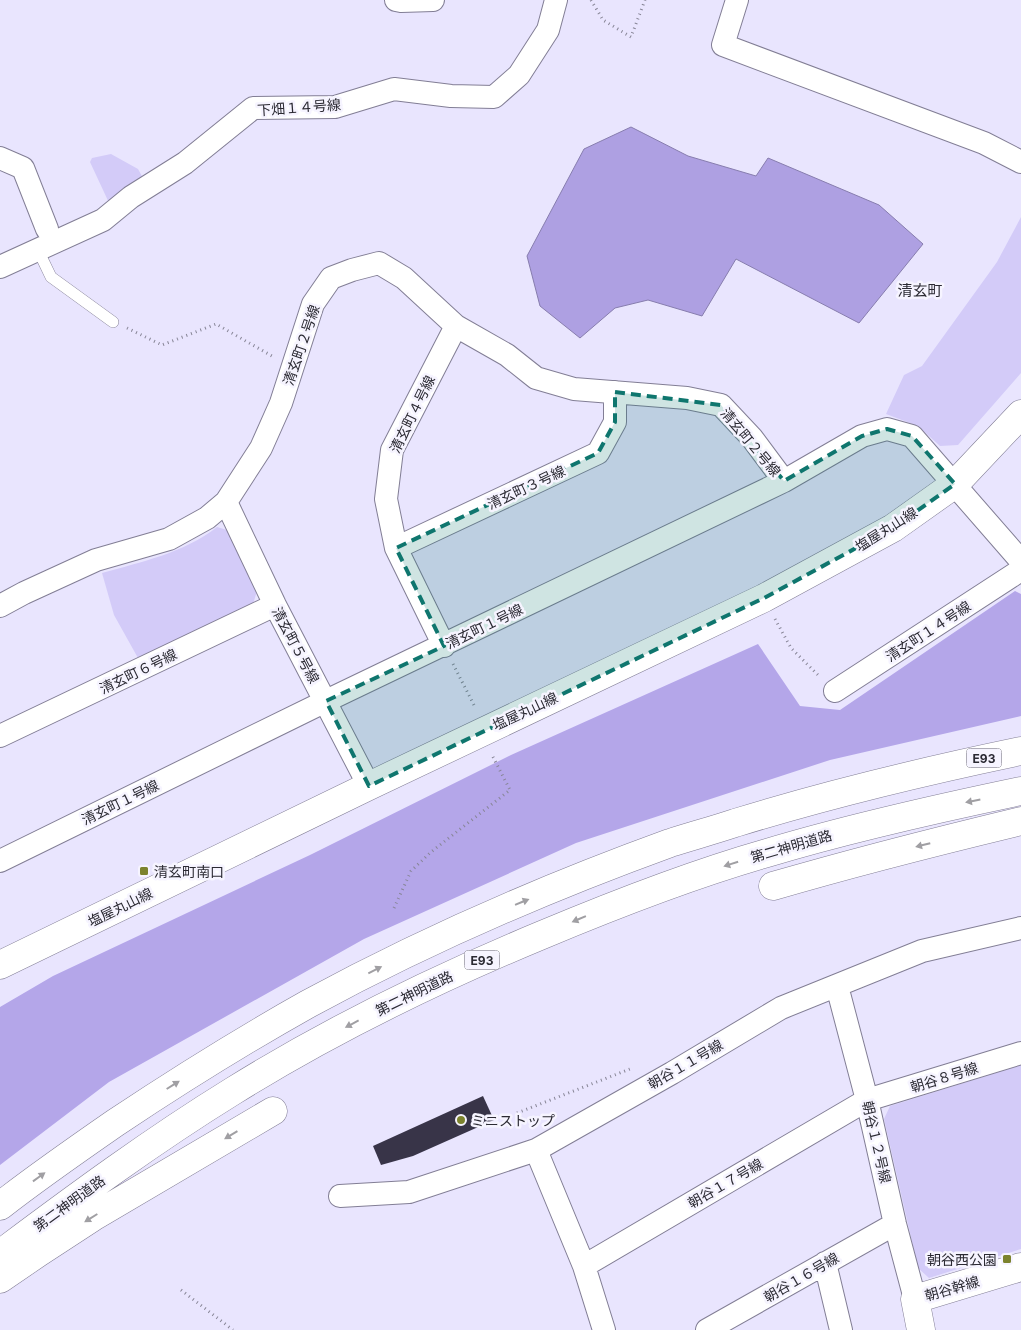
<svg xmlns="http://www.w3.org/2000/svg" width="1021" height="1330" font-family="Inter,'Noto Sans JP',sans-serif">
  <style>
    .green { fill: #d3cbf8 }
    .forest { fill: #b4a6e9 }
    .water { fill: #aea0e2; stroke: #877dae }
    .building { fill: #383448 }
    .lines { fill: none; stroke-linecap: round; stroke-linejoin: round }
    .service-casing { stroke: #827e95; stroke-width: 12 }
    .minor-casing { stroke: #827e95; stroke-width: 24 }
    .tertiary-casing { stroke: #827e95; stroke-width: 29 }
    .motorway-casing { stroke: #827e95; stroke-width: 29 }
    .path { stroke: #878596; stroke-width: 3; stroke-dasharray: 1 4; stroke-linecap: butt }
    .service { stroke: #fff; stroke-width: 11 }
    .minor { stroke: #fff; stroke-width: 22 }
    .tertiary { stroke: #fff; stroke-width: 28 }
    .motorway { stroke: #fff; stroke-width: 28 }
    .oneway { fill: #a09fa3 }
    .marked { fill: #0f766e; fill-opacity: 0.2; stroke: #0f766e; stroke-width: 4; stroke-dasharray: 10 6; stroke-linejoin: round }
    .poi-dot { fill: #7c832e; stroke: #f6f4ff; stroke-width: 2 }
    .labels { text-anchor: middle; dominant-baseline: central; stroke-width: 5; stroke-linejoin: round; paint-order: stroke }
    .shield { fill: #f6f4ff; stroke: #686770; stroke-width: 1 }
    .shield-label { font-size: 12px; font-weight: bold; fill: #2b2a33 }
    .street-label { font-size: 14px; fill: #2b2a33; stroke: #f6f4ff }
    .poi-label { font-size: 14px; fill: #2b2a33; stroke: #f6f4ff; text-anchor: start }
    .neighbourhood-label { font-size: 15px; fill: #2b2a33; stroke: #f6f4ff }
  </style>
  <rect width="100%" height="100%" fill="#e9e5fe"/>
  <path class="green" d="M111,154l27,15 10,18 -38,18 -20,-43 2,-4z
    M1021,217v156l-63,72 -18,1 -22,-20 -32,-12 18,-39 18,-9 75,-104z
    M217,527l10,3 31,58 -5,16 -115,54 -24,-43 -12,-42c39,-11 82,-20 115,-46z
    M1021,1065v184l-92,29 -11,-10 -34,-149 6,-13z"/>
  <path class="forest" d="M1015,591l6,3v122l-191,44 -254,83 -212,96 -255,143 -109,83v-158l53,-31 257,-121 201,-100 247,-111 42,62 40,4z"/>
  <path class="water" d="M631,127l57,29 68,20 12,-18 111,47 44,39 -64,79 -123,-64 -34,57 -54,-16 -33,8 -35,30 -40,-32 -13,-50 57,-107z"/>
  <path class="building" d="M483,1096l11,24 -81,36 -32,9 -8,-19z"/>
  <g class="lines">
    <defs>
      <path id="service" d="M38,250l13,27 62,45"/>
      <path id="minor" d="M396,0l5,1 32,-1
        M737,0l-14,45 261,98 37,19
        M0,158l23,10 24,61
        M0,267l103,-47 28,-23 54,-34 68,-55 82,-1 59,-18 57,7 43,1 25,-22 29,-45 8,-30
        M226,502l49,103 94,181
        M396,548l202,-95 17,-31v-30
        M0,606l24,-13 72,-33 73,-21 38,-21 19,-16 35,-54 20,-45 32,-99 18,-26 21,-8 27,-7 25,15 52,48 51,29 29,23 38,11 113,9 34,7 31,33 32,43
        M444,646l-48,-98 -10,-49 6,-49 64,-124
        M835,691l186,-121
        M0,736l275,-131
        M0,861l326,-160 458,-220 78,-45 25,-7 25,7 109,125
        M837,986l30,114 28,124 20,75
        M340,1196l69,-4 127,-42
        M825,1263l16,67
        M584,1266l283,-166 154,-47
        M604,1330l-20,-64 -48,-116 136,-77 109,-65 141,-57 99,-23
        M707,1330l188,-106"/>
      <path id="tertiary" d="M0,965l369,-179 395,-188 129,-70 62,-44 66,-70
        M921,1330l-6,-31 106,-32"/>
      <path id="motorway" d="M773,886c82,-24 165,-45 248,-65
        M0,1206c37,-29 76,-56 115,-83 63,-42 127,-82 193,-119 116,-63 238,-116 362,-161 22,-7 44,-13 65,-20 94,-29 190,-52 286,-72
        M0,1254c76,-57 152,-113 233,-163 98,-61 203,-112 309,-156 74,-31 148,-60 225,-82 83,-25 168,-44 254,-62
        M0,1279l38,-26 55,-36 180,-106"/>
    </defs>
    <use href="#service" class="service-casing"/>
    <use href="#minor" class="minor-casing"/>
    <use href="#tertiary" class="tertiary-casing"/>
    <use href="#motorway" class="motorway-casing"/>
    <path class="path" d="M591,0l12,20 28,17 14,-37
      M127,328l35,17 54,-21 56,32
      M775,619l16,29 29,29
      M453,664l22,43
      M394,908l17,-37 20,-19 79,-62 -18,-35
      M517,1113l113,-44
      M181,1290l52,40"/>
    <use href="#service" class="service"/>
    <use href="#minor" class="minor"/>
    <use href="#tertiary" class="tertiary"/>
    <use href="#motorway" class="motorway"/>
  </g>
  <defs><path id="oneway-solid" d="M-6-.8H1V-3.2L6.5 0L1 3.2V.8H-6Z" transform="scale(1.25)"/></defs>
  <g class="oneway">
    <use href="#oneway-solid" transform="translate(973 801) rotate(169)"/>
    <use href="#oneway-solid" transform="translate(923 845) rotate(166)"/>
    <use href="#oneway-solid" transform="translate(731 864) rotate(162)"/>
    <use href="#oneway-solid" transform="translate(522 902) rotate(-22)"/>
    <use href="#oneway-solid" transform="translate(579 919) rotate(157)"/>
    <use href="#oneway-solid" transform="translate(375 970) rotate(-27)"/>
    <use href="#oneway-solid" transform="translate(352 1024) rotate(152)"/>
    <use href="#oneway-solid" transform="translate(173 1085) rotate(-32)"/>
    <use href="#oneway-solid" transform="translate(231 1135) rotate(149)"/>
    <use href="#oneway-solid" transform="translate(39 1177) rotate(-36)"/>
    <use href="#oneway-solid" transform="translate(91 1218) rotate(148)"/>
  </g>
  <path class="marked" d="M615,392l106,13 63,76 78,-45 25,-7 25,7 43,48 -62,44 -129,70 -395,188 -43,-85 118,-55 -48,-98 202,-95 17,-31z"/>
  <g class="poi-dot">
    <rect x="139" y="866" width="10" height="10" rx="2.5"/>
    <circle cx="461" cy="1120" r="5"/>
    <rect x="1002" y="1254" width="10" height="10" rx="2.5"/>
  </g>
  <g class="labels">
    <g class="shield">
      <rect x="966.5" y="748.5" width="35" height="19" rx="4"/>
      <rect x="464.5" y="950.5" width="35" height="19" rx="4"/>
    </g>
    <g class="shield-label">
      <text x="984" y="758">E93</text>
      <text x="482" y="960">E93</text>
    </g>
    <g class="street-label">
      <text transform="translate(299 107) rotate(-4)">下畑１４号線</text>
      <text transform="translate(301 345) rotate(-71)">清玄町２号線</text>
      <text transform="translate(412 414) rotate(-64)">清玄町４号線</text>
      <text transform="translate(751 442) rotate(50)">清玄町２号線</text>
      <text transform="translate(526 487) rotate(-25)">清玄町３号線</text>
      <text transform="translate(886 529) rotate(-32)">塩屋丸山線</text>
      <text transform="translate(484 626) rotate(-26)">清玄町１号線</text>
      <text transform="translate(928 631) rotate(-33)">清玄町１４号線</text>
      <text transform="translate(296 645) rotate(62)">清玄町５号線</text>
      <text transform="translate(138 671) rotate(-26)">清玄町６号線</text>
      <text transform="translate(525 711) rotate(-25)">塩屋丸山線</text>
      <text transform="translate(120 802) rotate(-26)">清玄町１号線</text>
      <text transform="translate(791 846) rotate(-16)">第二神明道路</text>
      <text transform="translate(120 907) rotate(-26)">塩屋丸山線</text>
      <text transform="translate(414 993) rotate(-26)">第二神明道路</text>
      <text transform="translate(685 1064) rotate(-30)">朝谷１１号線</text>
      <text transform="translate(944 1077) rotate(-17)">朝谷８号線</text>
      <text transform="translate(877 1142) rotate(77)">朝谷１２号線</text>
      <text transform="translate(725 1183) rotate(-30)">朝谷１７号線</text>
      <text transform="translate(69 1203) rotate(-36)">第二神明道路</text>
      <text transform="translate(801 1277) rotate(-30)">朝谷１６号線</text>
      <text transform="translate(952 1288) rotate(-16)">朝谷幹線</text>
    </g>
    <g class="poi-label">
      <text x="154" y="871">清玄町南口</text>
      <text x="471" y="1120">ミニストップ</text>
      <text x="997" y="1259" text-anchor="end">朝谷西公園</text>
    </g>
    <g class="neighbourhood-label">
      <text x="920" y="290">清玄町</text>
    </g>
  </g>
</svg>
